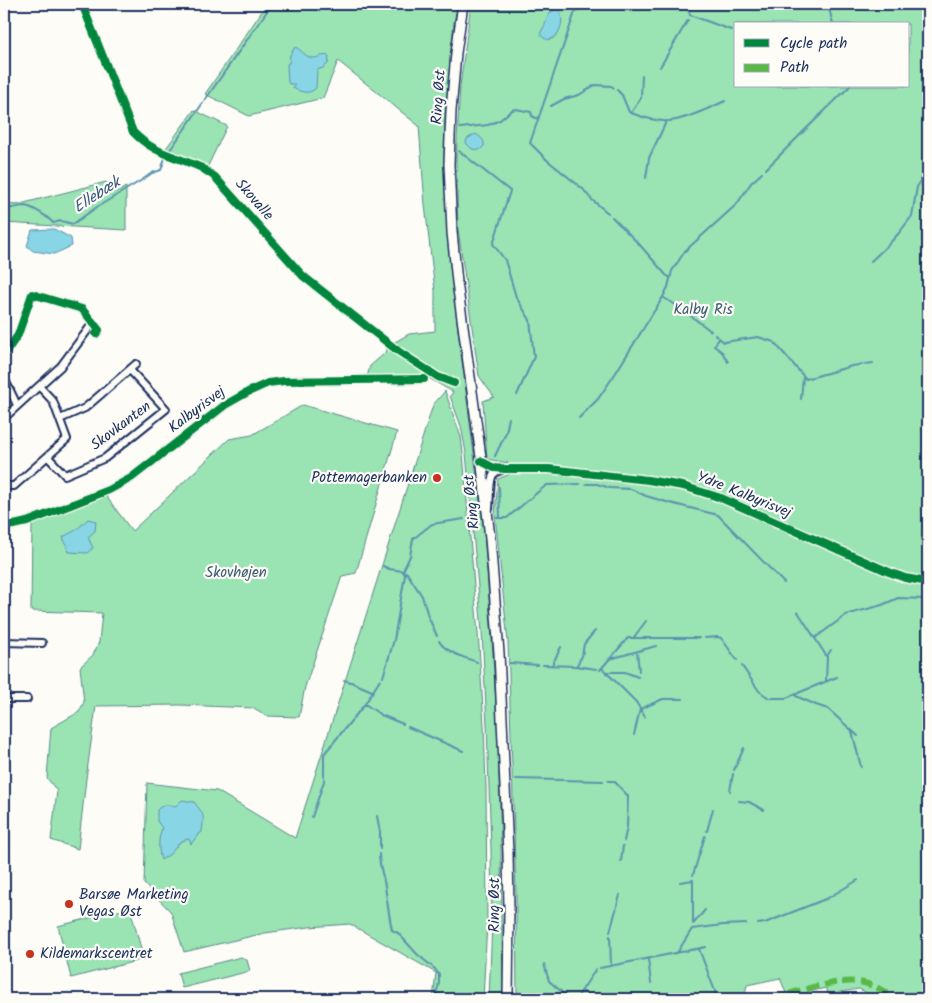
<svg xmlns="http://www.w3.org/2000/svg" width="932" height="1003" font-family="Kalam,sans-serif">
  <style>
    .green { fill: #9ae3b2; stroke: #5a8988; fill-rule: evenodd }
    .water { fill: #87d5e5; stroke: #5c93af }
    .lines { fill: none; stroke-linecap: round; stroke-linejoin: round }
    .stream { stroke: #5c93af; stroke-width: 2 }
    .minor-casing { stroke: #1b2f5e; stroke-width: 10 }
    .secondary-casing { stroke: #1b2f5e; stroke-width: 12 }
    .minor { stroke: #fdfcf7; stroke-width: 6 }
    .secondary { stroke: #fdfcf7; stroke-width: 9 }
    .quiet { stroke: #58b947; stroke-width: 6; stroke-dasharray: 12 6; stroke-linecap: butt }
    .cycleway-casing { stroke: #fdfcf7; stroke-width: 11 }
    .cycleway { stroke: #00873e; stroke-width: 8 }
    .poi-dot { fill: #c8321e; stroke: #fdfcf7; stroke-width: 2 }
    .labels { text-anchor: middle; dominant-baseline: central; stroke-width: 4.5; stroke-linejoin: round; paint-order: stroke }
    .street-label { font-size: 15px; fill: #1b2f5e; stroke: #fdfcf7 }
    .park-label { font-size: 15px; fill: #3b5c73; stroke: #fdfcf7 }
    .poi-label { font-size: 15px; fill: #1b2f5e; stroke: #fdfcf7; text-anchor: start }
    .water-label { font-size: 16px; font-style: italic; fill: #365880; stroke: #fdfcf7 }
  </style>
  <rect width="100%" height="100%" fill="#fdfcf7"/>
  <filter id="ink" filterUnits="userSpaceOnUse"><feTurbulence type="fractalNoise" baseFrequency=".02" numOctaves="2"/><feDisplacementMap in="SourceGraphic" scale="10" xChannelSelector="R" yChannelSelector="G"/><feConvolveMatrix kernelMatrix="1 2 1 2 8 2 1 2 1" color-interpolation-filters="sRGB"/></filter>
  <g filter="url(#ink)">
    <path class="green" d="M267,4h191l-4,17 -9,94 -1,50 4,66 10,99 26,202 7,93 7,112 3,114 2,148h-14l3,-76 -1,-73 -4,-125 -5,-93 -16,-179 -5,-27 -11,-30 3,-4 -28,-16 -58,1 3,-11 14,-12 3,-5 8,-7 14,-8 26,-3v-40l-10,-86 -6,-79 -81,-65 -15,37 -74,18 -44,-22z
      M471,4h457v995h-48l-21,-10 -31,5 -2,-6 -39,9 -4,2h-17l20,-6 -6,-15 -33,7 -3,14h-227l-1,-106 -8,-251 -13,-127 3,-36 12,-5 -2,-11 -21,-4 -4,-58 11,-4 -15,-21 -21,-147 -2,-70 4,-73zM736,24h172v62h-172z
      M194,110l33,16 -20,42 -43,-17z
      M106,182l10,10 10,-5v43l-122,-7v-20l12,2z
      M445,391l16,46 2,16 16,193 5,79 2,62 1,136 -4,76h-50l3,-26 -86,-49 -41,3 -44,6 -81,19 -13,-40 -27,-28 3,-101 70,8 78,47 138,-433z
      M303,405l94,27 -41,141 -14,3 -37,111 -6,30 -32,-1 -13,-8 -74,-3 -84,1 -10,73 -8,70 -27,-9 6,-49 -10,-13 4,-50 28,-16 5,-10 -4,-35 13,-12 6,-13 3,-29 -71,-2 1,-86 36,-16 38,-13 26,35 97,-92 23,-4z
      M130,908l14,51 -73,19 -13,-52z
      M241,957l6,3 3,11 -68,17 -4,-15z"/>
    <path class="water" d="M555,9h3c10,11 -2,37 -14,29 -3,-2 -4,-3 -3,-6 1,-3 3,-5 4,-7 2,-7 4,-12 10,-16z
      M295,47c6,2 11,11 18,11 6,0 9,-4 16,-2l-1,8 -5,4 -6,2 -1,18c-7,7 -14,4 -21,1l-2,-1 2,-4h-6l-1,-2 -1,-18 2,-1 1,-8z
      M475,134c5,2 10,6 9,12l-4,4 -8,-1 -6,-6 1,-4z
      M54,229l17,9 1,8 -18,8 -21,-3 -6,-5 5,-16z
      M88,519l8,2 -1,10 -7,6 5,11 -6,5 -18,-1 -6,-15 13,-7z
      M182,800l12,2c11,14 10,12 8,30l-4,3 -7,9 -2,-5 -8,2 -11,13 -9,6c-3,-10 -3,-22 1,-32l-5,-7v-11c5,-6 11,-5 19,-4z"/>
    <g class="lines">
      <path class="stream" d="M587,4l-12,8 -45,131 17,17 36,29 8,10 17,14
        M686,4l4,11 41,15
        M828,4l5,20
        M660,67l28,-47
        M617,90l5,5 7,17 2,1c12,4 25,9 38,8 16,-1 41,-13 56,-20
        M551,106l13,-7 15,-4 16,-10 16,1 3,2
        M631,113l10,-15 1,-23
        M460,128l28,-3 12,-5 12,-10 4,-1 15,3 1,4 6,3
        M459,151l51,40 -17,53 12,16 11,37 14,23 4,37 -17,38
        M168,153l104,-149
        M766,169l37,-37 47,-46
        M646,178l3,-20 17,-36
        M4,208c7,2 13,-2 21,-2 8,1 23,11 28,17l8,-2 12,3 24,-17 45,-27 10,-7 9,-3 4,-12
        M612,217l27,27 27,31 3,2
        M871,261l17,-16 11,-12 13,-17 5,-29 11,-23
        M664,298l12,7 35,26
        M715,335l9,7 34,-5 16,5 32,37 46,-13 21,-3
        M719,339l-5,7 8,6 6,10
        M801,399l2,-22
        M579,418l19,-19 17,-25 48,-77 5,-10 4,-16 13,-20 52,-47 14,-21 11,-10
        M495,456l11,-23 3,-15
        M586,484h11l13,4 21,1 15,7 24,7 48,12 66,68
        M499,487l1,30
        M497,518h10l32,-27 8,-6 33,-1
        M383,566l6,3 14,2 7,-15 3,-17 19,-15 32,-5
        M405,572l2,1 15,23 6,20 9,20
        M798,612l29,45 -1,24
        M634,637l12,-16
        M705,638l13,-1 3,1 16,22
        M815,638l31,-23 36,-10 16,-7 27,1 3,-6
        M439,641c6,11 27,17 38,21
        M637,651l2,20
        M827,656l4,-6
        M610,659l46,-13
        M510,663l28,2
        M543,665l33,1 20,3
        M552,665l9,-18
        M577,665l5,-9 2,-12 11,-13
        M742,666l17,25 10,7h17l51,-21
        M602,668l34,34 9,15
        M600,670l28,-32h71
        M607,672h18l13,5
        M383,677l11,-37 11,-65 -2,-4
        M344,680l7,2 21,9
        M796,696l20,9 12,4 30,27
        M365,704l16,11 22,9
        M408,727l55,24
        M852,731l9,36
        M634,735l6,-26 23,-10h20
        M734,770l10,-22
        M516,779l87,2
        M608,781h6l14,15 -1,31 -3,14
        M730,791l3,-17
        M739,801l10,1 15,8
        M377,816l3,16v17
        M312,817l12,-36v-27l41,-50 15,-24
        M707,831l6,-22
        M379,854c0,11 4,21 6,32 2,15 4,29 7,44l6,3 19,21 18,15 4,6v8l-4,16
        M621,861l2,-15
        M693,875l12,-39
        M680,882l13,-2v44
        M694,923l11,-13
        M758,924l7,-1 63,-25 30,-18
        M610,932l10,-37
        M610,936l1,30
        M699,949l19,50
        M677,953l15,-24 31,-4 23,-1
        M648,959l3,24
        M544,964l5,17 21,18
        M600,968l106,-21
        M582,991l14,8
        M593,998l16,-2
        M576,999l20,-30"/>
      <defs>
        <path id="minor" d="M4,355l14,-20 14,-41 50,15 17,21 -3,4
          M4,378l13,27
          M4,418l57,-52 32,-43
          M60,419l25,-11 51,-44
          M48,457l17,18 40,-17 61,-49 -36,-39
          M481,461l13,7 11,1h44l99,11 35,6 38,12 168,74 16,6 23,4
          M4,486h10l53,-47 -14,-38 -14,-15
          M489,509c1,-8 0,-31 5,-35 2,-3 5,-3 8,-4
          M4,526l10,-1 13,-3 82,-32 22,-12 94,-73 23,-13 20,-9 16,-2 140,-2
          M4,642l38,1
          M4,699h23"/>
        <path id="secondary" d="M463,4l-7,49 -5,58 -2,53 3,68 5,50 24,175 9,81 9,115 9,200 1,56 -1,90"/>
      </defs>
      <use href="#minor" class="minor-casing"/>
      <use href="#secondary" class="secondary-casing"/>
      <use href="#minor" class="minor"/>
      <use href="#secondary" class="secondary"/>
      <path class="quiet" d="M772,999c23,-7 68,-22 92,-16 12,3 24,11 36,16"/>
      <defs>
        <path id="cycleway" d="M82,4l51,128c21,22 43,24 69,36 4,3 9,6 13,9l88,99 95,75 40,26 16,6
          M4,355l14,-20 14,-41 50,15 17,21 -3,4
          M481,461l13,7 11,1h44l99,11 35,6 38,12 168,74 16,6 23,4
          M4,526l10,-1 13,-3 82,-32 22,-12 94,-73 23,-13 20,-9 16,-2 140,-2"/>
      </defs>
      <use href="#cycleway" class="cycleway-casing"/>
      <use href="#cycleway" class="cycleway"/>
    </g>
  </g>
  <g class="poi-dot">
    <circle cx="437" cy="478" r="5"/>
    <circle cx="69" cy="904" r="5"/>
    <circle cx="30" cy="954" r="5"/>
  </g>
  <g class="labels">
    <g class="street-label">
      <text transform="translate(439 97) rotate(-86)">Ring Øst</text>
      <text transform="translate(254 200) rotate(49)">Skovalle</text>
      <text transform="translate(197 410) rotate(-37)">Kalbyrisvej</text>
      <text transform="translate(121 426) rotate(-37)">Skovkanten</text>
      <text transform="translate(744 495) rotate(22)">Ydre Kalbyrisvej</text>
      <text transform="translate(472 502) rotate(-96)">Ring Øst</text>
      <text transform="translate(495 905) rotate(-90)">Ring Øst</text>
    </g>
    <g class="park-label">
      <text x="703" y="310">Kalby Ris</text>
      <text x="236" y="573">Skovhøjen</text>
    </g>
    <g class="poi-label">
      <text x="427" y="478" text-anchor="end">Pottemagerbanken</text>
      <text x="79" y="895">Barsøe Marketing<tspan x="79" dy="17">Vegas Øst</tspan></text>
      <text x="40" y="954">Kildemarkscentret</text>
    </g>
    <g class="water-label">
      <text transform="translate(97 195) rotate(-33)">Ellebæk</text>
    </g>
  </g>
  <rect width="932" height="1003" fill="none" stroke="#fdfcf7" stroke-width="20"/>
  <rect x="10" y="10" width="912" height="983" fill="none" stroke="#1b2f5e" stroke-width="2" filter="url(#ink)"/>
  <rect x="734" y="22" width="175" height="65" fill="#fdfcf7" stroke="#a3aaba"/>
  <rect x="744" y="39" width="25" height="8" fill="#00873e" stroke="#a3aaba"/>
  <text x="780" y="48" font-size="15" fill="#1b2f5e">Cycle path</text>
  <rect x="744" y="64" width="25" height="8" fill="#58b947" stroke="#a3aaba"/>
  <text x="780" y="72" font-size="15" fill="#1b2f5e">Path</text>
</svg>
